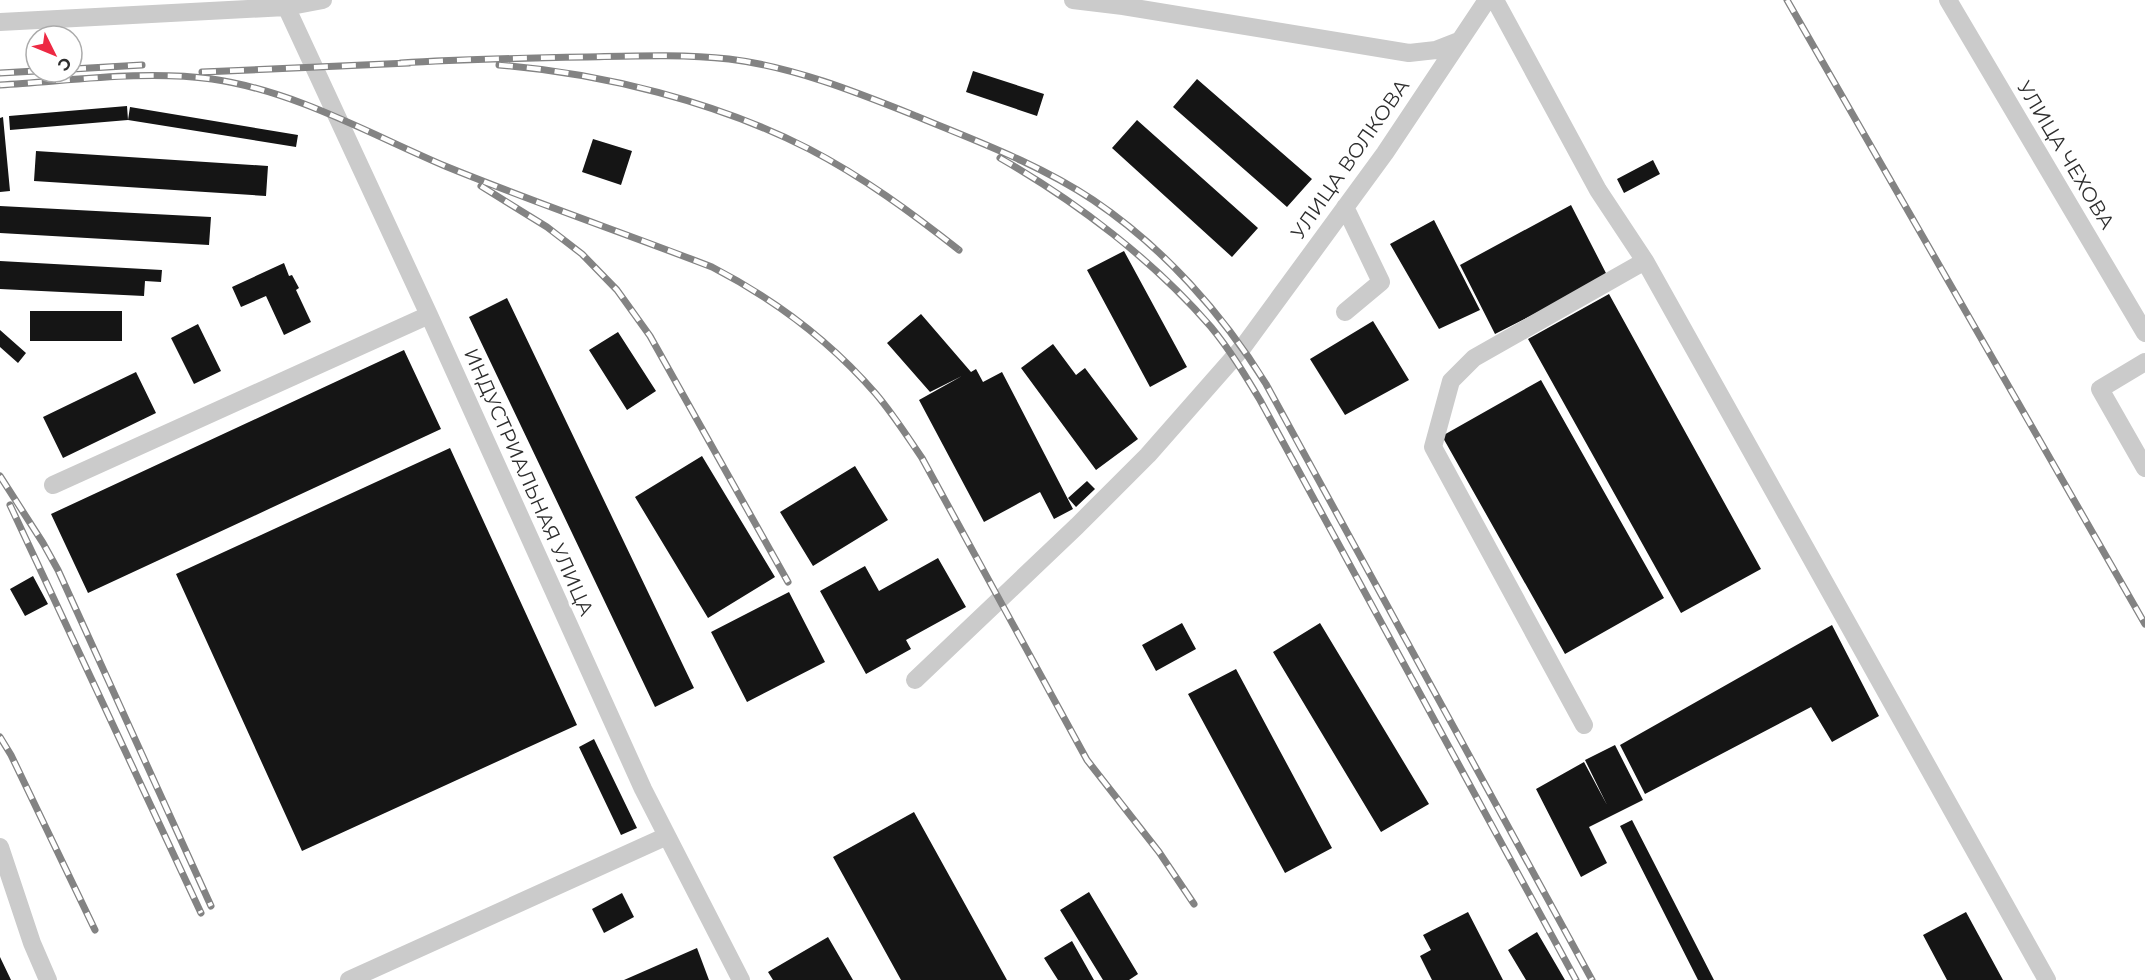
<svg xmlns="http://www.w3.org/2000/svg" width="2145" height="980" font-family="Montserrat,sans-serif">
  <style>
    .building { fill: #151515 }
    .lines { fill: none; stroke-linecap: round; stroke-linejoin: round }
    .minor { stroke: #cbcbcb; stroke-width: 18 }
    .rail-casing { stroke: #838383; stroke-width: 7 }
    .rail { stroke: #fff; stroke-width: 4.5; stroke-dasharray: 14; stroke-linecap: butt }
    .labels { text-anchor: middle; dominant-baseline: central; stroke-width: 6; stroke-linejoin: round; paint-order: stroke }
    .street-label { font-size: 20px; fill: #2e2e2e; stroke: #fff }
  </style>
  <rect width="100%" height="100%" fill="#fff"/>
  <path class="building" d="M973,71l71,23 -7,22 -71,-24z
    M1197,79l115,100 -25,28 -114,-100z
    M127,106l1,14 2,-13 168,28 -2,12 -168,-27 -118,10 -1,-14z
    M3,117l7,74 -10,1v-74z
    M1137,120l121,108 -26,29 -120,-109z
    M593,139l39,12 -11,34 -39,-13z
    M36,151l232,15 -2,30 -232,-15z
    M1653,160l7,14 -36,19 -7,-14z
    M1571,205l37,72 -113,57 -35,-69z
    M0,206l211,11 -2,28 -209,-12z
    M1434,220l46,90 -41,19 -49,-85z
    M1124,251l63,116 -37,20 -63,-117z
    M0,261l162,9 -1,12 -16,-1 -1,15 -144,-7z
    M284,263l5,13 3,-1 7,13 -3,2 15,32 -27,13 -18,-39 -25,11 -9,-20z
    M1609,294l152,275 -80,44 -153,-274z
    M507,298l187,390 -39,19 -186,-390z
    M30,311h92v30h-92z
    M921,314l50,58 5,-3 7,13 19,-10 71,137 -19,10 -14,-27 -56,30 -65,-122 43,-24 -32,16 -43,-49z
    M1373,321l36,59 -64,35 -35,-56z
    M198,324l23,47 -27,13 -23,-46z
    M0,330l26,23 -8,10 -18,-16z
    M618,332l38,59 -29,19 -38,-60z
    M1053,344l23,31 9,-7 53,71 -42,31 -75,-102z
    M404,350l37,79 -353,164 -37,-79z
    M136,372l20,41 -93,45 -20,-41z
    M1541,380l123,218 -99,56 -123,-218z
    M450,448l127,277 -275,126 -126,-277z
    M702,456l73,121 -67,41 -73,-121z
    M855,466l33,54 -75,46 -33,-54z
    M1087,481l8,8 -19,18 -8,-9z
    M938,558l28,49 -60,33 5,9 -45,25 -46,-83 45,-25 14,25z
    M33,576l15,28 -23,12 -15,-27z
    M789,592l36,70 -78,40 -36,-70z
    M1182,623l14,26 -40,22 -14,-26z
    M1320,623l109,181 -48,28 -108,-180z
    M1832,625l47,91 -47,26 -21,-35 -166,87 -25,-49z
    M1236,669l96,179 -47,25 -97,-179z
    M594,739l43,89 -16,7 -42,-88z
    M1615,745l28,55 -54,27 18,36 -26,14 -45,-88 48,-27 23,43 -22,-45z
    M914,812l93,168h-106l-68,-123z
    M1632,820l82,160h-16l-78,-154z
    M1089,892l49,82 -9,6h-26l-43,-70z
    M622,893l12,24 -30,16 -12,-24z
    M1468,912l35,68h-71l-12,-24 11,-6 -8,-15z
    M1966,912l37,68h-56l-24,-45z
    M1537,932l28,48h-39l-18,-30z
    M828,937l25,43h-80l-5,-8z
    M1072,941l22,39h-36l-14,-22z
    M697,948l12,32h-85z
    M0,957l11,23h-11z"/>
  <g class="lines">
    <path class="minor" d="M283,0l146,315 214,474 98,191
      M1073,0l50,6 286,47 27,-3 23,-9
      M1495,0l103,190 47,71 402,719
      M1948,0l197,333
      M0,22l286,-15 37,-7
      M1345,312l36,-30 -36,-75
      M2145,362l-45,27 45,79
      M53,485l376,-170
      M915,680l162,-154 71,-71 95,-108 142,-194 102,-153
      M1584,725l-151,-278 18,-66 23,-23 171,-97
      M0,847l32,96 16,37
      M349,980l318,-144"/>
    <defs>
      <path id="rail" d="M1787,0l358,624
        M401,63c62,-4 124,-5 186,-6 47,-1 95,-3 142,2 65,8 127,33 187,57 60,25 123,48 177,84 70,47 129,113 173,184l326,596
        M499,65c103,8 218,37 310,84 54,28 103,64 150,101
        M72,69l70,-4
        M202,72l207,-9
        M0,73l36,-2
        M0,85c70,-4 142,-15 212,-6 83,12 158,55 233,87 88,36 179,67 267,101 62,32 118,74 164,127 17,20 31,42 46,64l165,302 72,92 35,52
        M1000,158c77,44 153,102 211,169 19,23 34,48 49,73l316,580
        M481,186l66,41 35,27 35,36 33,46 138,246
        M0,476l43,67 15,27 153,336
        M10,505l191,408
        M0,737l11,18 84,175"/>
    </defs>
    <use href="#rail" class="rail-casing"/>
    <use href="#rail" class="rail"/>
  </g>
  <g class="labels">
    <g class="street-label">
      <text transform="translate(2066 155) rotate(59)">УЛИЦА ЧЕХОВА</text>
      <text transform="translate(1350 159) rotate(-55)">УЛИЦА ВОЛКОВА</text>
      <text transform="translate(529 482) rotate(66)">ИНДУСТРИАЛЬНАЯ УЛИЦА</text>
    </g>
  </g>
  <g transform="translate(54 54) rotate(133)"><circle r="28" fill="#ffffff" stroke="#ababab" stroke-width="1.5"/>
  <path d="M0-4.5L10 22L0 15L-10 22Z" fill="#ed2943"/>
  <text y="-9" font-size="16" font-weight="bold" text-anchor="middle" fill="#2e2e2e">С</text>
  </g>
</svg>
